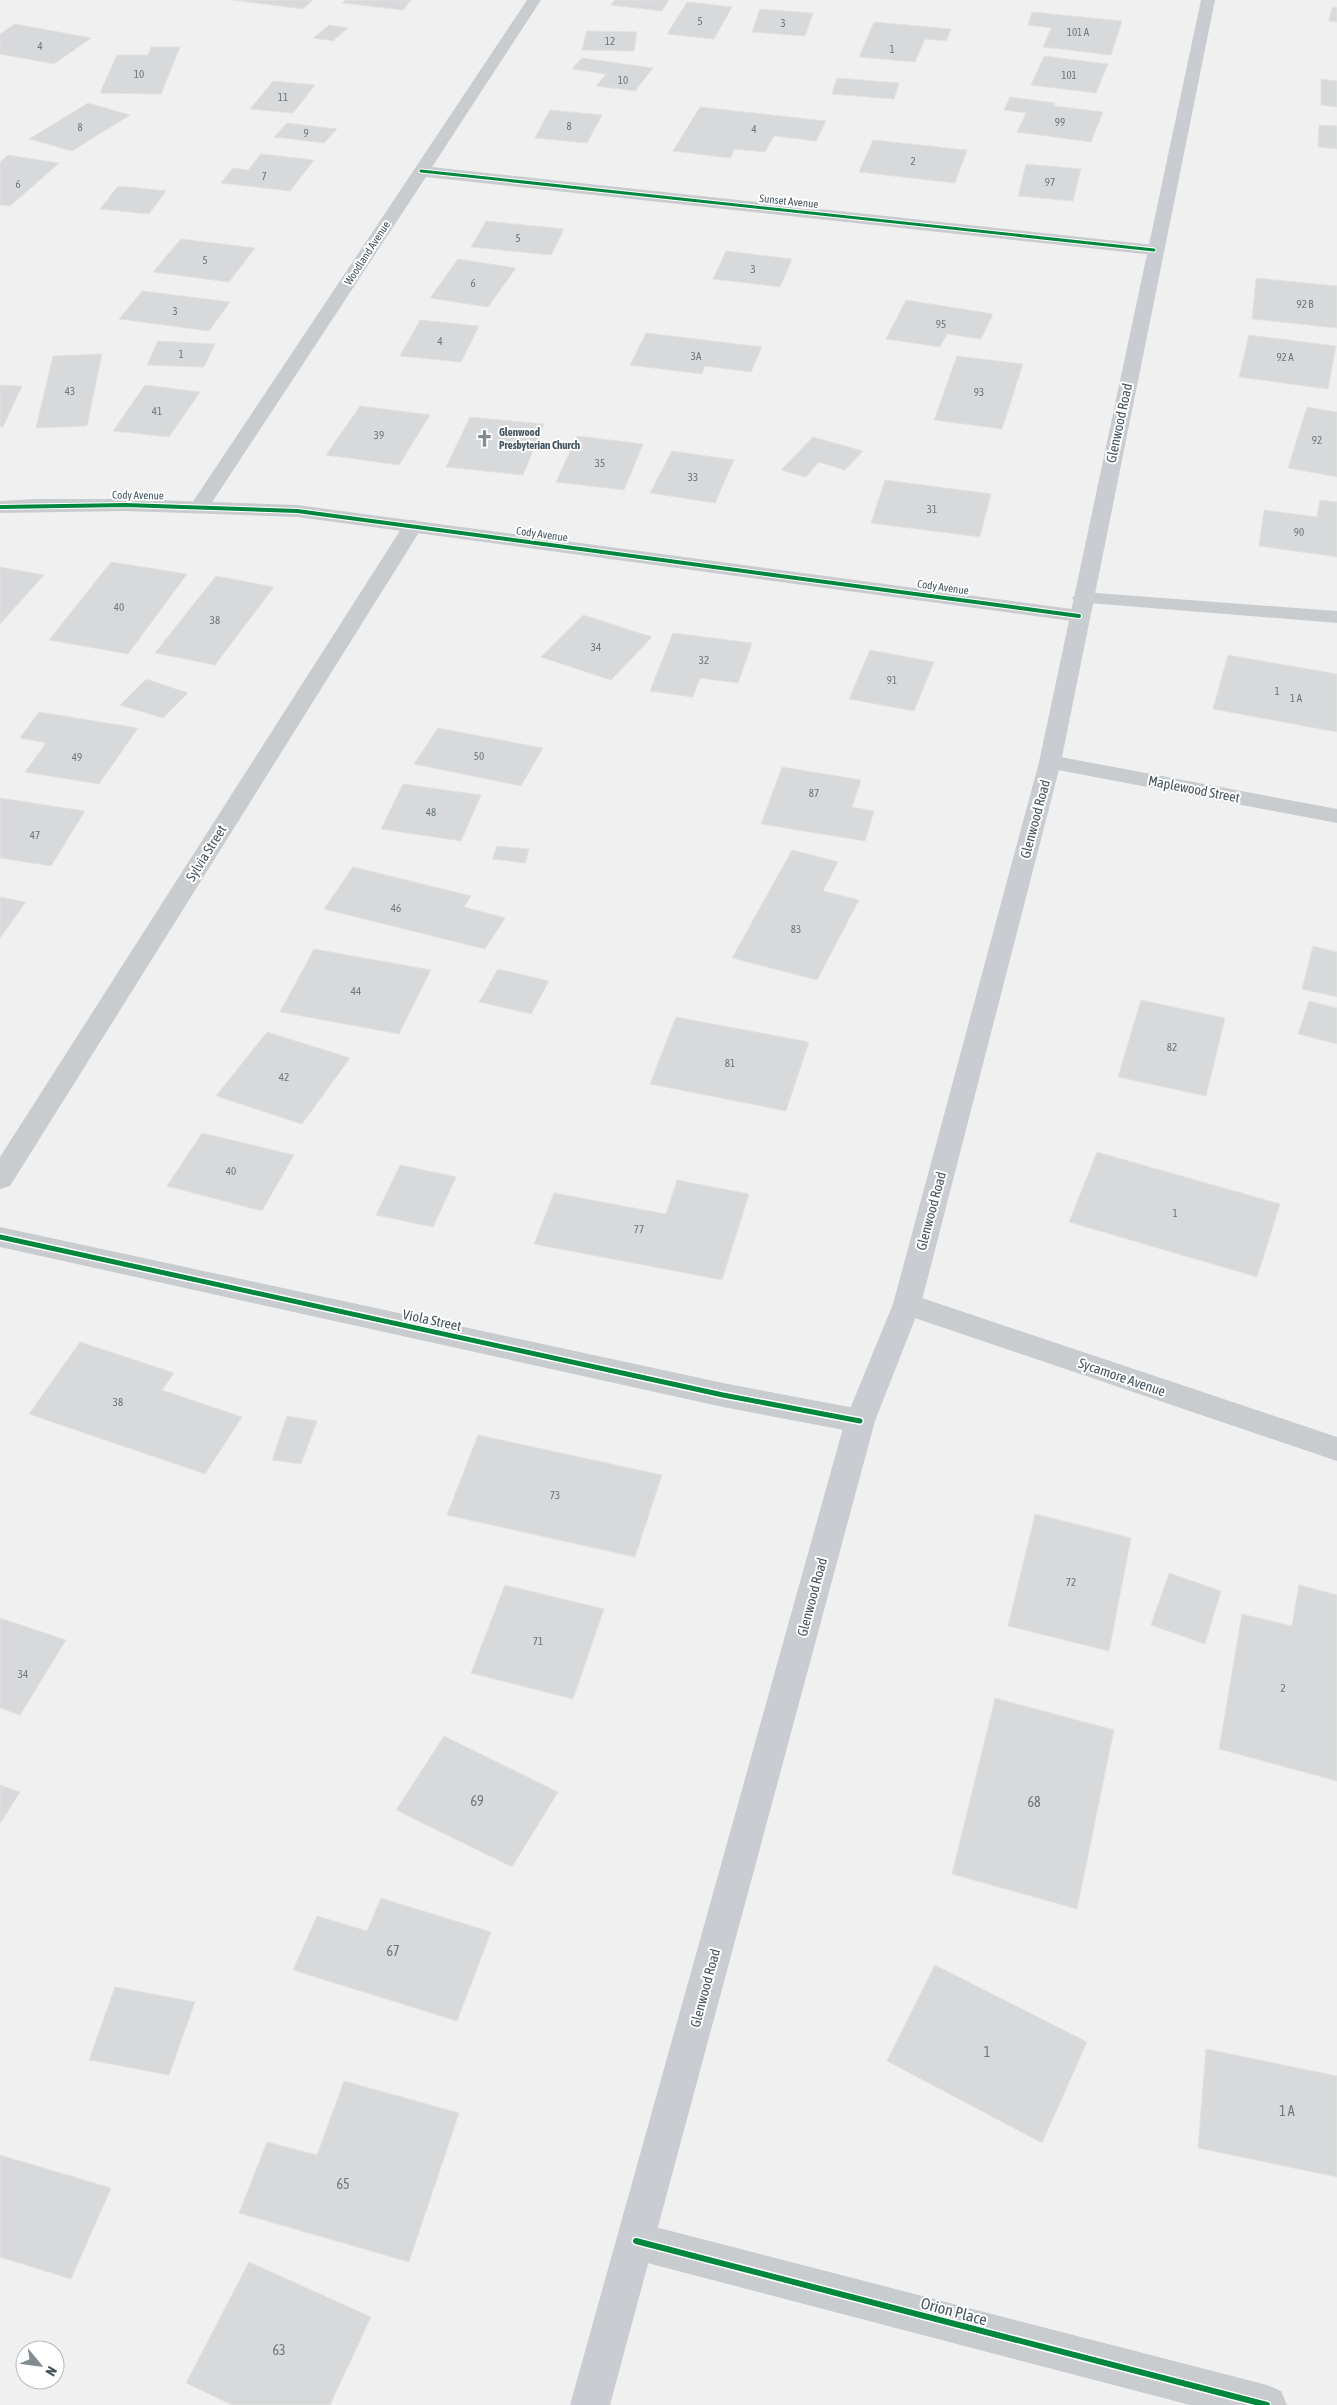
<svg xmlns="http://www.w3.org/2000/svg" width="1337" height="2405" font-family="'Asap Condensed',sans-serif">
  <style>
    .building { fill: #d8d9da; stroke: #e2e2e3 }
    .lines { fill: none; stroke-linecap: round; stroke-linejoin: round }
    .minor { fill: #c9cccf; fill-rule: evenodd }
    .tertiary { fill: #c9cccf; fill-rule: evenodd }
    .secondary { fill: #c9cdd1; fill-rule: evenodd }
    .cycleway-far3-casing { stroke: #fff; stroke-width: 5 }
    .cycleway-far2-casing { stroke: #fff; stroke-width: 6 }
    .cycleway-far1-casing { stroke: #fff; stroke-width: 8 }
    .cycleway-casing { stroke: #fff; stroke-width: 9 }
    .cycleway-far3 { stroke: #00873e; stroke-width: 3 }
    .cycleway-far2 { stroke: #00873e; stroke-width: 4 }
    .cycleway-far1 { stroke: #00873e; stroke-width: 5 }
    .cycleway { stroke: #00873e; stroke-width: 6 }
    .labels { text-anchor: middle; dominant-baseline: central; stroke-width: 4; stroke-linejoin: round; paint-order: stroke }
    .number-label { font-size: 11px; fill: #6a777e }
    .far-street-label { font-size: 11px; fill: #45555f; stroke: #fff }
    .far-poi-label { font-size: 11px; font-weight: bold; fill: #45555f; stroke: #fff; text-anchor: start }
    .street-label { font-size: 14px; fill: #45555f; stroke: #fff }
    .near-number-label { font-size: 14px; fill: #6a777e }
    .near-street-label { font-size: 16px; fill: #45555f; stroke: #fff }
  </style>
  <rect width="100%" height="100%" fill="#f1f0f0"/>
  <path class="building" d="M233,0h80l-10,9z
    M346,0h65l-8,10 -61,-7z
    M615,0h54l-7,11 -51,-6z
    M687,2l45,5 -18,32 -47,-5z
    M1332,7l5,1v14l-8,-1z
    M760,9l53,4 -8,23 -53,-4z
    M1032,12l90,9 -11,34 -68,-8 8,-19 -23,-3z
    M874,22l77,7 -5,12 -21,-2 -10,23 -56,-5z
    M15,24l76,14 -37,26 -54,-10v-20z
    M329,25l19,3 -15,13 -20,-3z
    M587,31l50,1 -3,19 -52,-1z
    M151,47h29l-19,47 -61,-1 17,-38h31z
    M1044,56l64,8 -12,29 -65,-8z
    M582,58l71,10 -18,23 -39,-5 10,-12 -34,-5z
    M837,78l62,5 -5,16 -62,-5z
    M1321,79l16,2v26l-16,-2z
    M273,81l42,4 -22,28 -43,-4z
    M1010,97l45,6 -1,3 49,6 -12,30 -74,-10 9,-19 -22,-3z
    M88,103l42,12 -58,36 -43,-12z
    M700,107l126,14 -10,20 -42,-5 -9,16 -30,-3 -5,9 -57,-7z
    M550,110l52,5 -15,28 -52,-5z
    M287,123l50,6 -13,14 -50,-6z
    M1319,125l18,1v23l-19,-2z
    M873,140l94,10 -12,33 -96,-11z
    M261,154l53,6 -24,31 -69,-8 12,-15 15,2z
    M8,155l51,8 -49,43 -10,-1v-43z
    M1026,164l55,5 -8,32 -55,-5z
    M118,186l48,5 -17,23 -49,-5z
    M486,221l78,8 -13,26 -80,-8z
    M181,239l74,9 -26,34 -76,-10z
    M726,251l66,8 -12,28 -67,-8z
    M458,259l58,9 -28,39 -58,-9z
    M1256,278l81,8v42l-85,-9z
    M142,291l88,11 -21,29 -90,-12z
    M906,300l87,14 -12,25 -34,-5 -7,13 -54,-8z
    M420,320l59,6 -18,36 -61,-6z
    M646,333l116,14 -11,25 -46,-6 -3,8 -72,-9z
    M1249,335l87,11 -8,43 -89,-12z
    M158,341l57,3 -11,23 -57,-2z
    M102,354l-15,72 -51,2 17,-72z
    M957,356l66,8 -21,65 -68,-9z
    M0,385l22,1 -19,41h-3z
    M145,385l55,7 -31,45 -56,-6z
    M360,406l70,9 -31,50 -73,-10z
    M1307,407l30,5v65l-49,-9z
    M470,417l74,7 -21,51 -77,-8z
    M577,436l66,8 -19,46 -68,-8z
    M813,437l50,14 -18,19 -26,-8 -13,15 -25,-7z
    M672,451l62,9 -19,43 -65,-10z
    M885,480l106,14 -11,43 -109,-14z
    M1320,500l17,2v55l-78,-11 5,-36 53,7z
    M111,562l76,12 -59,80 -79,-14z
    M0,567l44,8 -44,49z
    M216,576l58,11 -59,78 -60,-12z
    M583,615l69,22 -41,43 -70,-23z
    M673,633l79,10 -14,40 -38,-5 -7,19 -43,-6z
    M870,650l64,12 -20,49 -65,-12z
    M1228,655l109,19v58l-124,-23z
    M146,679l42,14 -25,25 -43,-13z
    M39,712l99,16 -39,56 -74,-12 21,-29 -26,-5z
    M438,728l105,20 -22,38 -107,-22z
    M782,767l79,13 -9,27 22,4 -9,30 -104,-17z
    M403,784l78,11 -20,46 -80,-12z
    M0,798l85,13 -34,55 -51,-8z
    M497,846l32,3 -4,14 -33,-4z
    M792,850l46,12 -15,29 36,9 -42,80 -85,-22z
    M353,867l118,29 -7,11 41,11 -20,31 -161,-40z
    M0,897l26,5 -26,36z
    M1313,946l24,6v45l-35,-8z
    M314,949l117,21 -32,64 -119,-22z
    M498,969l51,12 -18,33 -52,-12z
    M1141,1000l84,18 -19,78 -88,-19z
    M1309,1001l28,7v36l-39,-10z
    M676,1017l133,25 -23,69 -136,-27z
    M267,1032l83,26 -48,66 -86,-28z
    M202,1133l92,22 -32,56 -95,-25z
    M1097,1152l183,52 -23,73 -188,-55z
    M400,1165l56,12 -23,50 -57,-12z
    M677,1180l72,14 -27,86 -188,-36 20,-51 112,21z
    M80,1342l94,31 -12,17 80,27 -37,57 -176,-60z
    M287,1416l30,5 -16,43 -29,-4z
    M478,1435l184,40 -27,82 -188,-42z
    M1035,1514l96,24 -22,113 -101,-25z
    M1169,1573l52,18 -16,53 -54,-19z
    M505,1585l99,24 -31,90 -102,-26z
    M1299,1585l38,10v186l-118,-32 23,-135 50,12z
    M0,1618l66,22 -46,75 -20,-7z
    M995,1698l119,32 -37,179 -125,-35z
    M444,1736l114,56 -46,75 -116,-57z
    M0,1785l20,7 -20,32z
    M381,1898l110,34 -34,89 -164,-51 24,-54 50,15z
    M935,1965l152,77 -45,101 -155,-82z
    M115,1987l80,15 -26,73 -80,-15z
    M1206,2049l131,27v101l-139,-29z
    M344,2081l115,32 -50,149 -170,-49 28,-71 50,13z
    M0,2155l111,33 -40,91 -71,-22z
    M249,2262l122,55 -41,88h-98l-46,-22z"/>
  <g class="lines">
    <path class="minor" d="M527,0h14l-109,167 722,78 6,1 3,4 -3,4 -6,1 -728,-78 -219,333 -7,2 -7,-2 -3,-4z
      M413,520l7,2 3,4 -413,660 -10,3v-32l403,-631 3,-4z
      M1050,755l287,54v14l-295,-56 -3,-5 3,-5z
      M0,1227l723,156 137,26 11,4 4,8 -4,8 -11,4 -137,-26 -723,-160z
      M907,1293l430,144v24l-440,-149 -4,-8 4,-8z
      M636,2222l631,163 14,6 6,14h-97l-554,-145 -14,-5 -5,-14 5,-14z"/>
    <path class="tertiary" d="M35,499h91l171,6 782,105 8,1 3,5 -3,5 -8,1 -782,-105 -171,-6 -126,2v-12z
      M1083,592l254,19v12l-261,-21 -4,-4 4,-4z"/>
    <path class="secondary" d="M1201,0h14l-154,762 -140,542 -46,117 -265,984h-40l275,-984 48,-117 146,-542z"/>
    <defs>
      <path id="cycleway-far3" d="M421,171l733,79"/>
      <path id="cycleway-far2" d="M0,507l126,-2 171,6 782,105"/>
      <path id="cycleway-far1" d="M0,1237l723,158 137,26"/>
      <path id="cycleway" d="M636,2241l631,164"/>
    </defs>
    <use href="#cycleway-far3" class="cycleway-far3-casing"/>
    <use href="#cycleway-far2" class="cycleway-far2-casing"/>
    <use href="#cycleway-far1" class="cycleway-far1-casing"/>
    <use href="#cycleway" class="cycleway-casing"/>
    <use href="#cycleway-far3" class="cycleway-far3"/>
    <use href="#cycleway-far2" class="cycleway-far2"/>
    <use href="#cycleway-far1" class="cycleway-far1"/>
    <use href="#cycleway" class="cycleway"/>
  </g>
  <defs>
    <symbol id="church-bare" viewBox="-9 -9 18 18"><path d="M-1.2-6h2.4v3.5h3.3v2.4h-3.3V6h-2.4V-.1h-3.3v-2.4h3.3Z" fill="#818b92" stroke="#fff" stroke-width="2.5" paint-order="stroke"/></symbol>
  </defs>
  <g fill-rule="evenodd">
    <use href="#church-bare" x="472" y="426" width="25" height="25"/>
  </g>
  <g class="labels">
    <g class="number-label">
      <text x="700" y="21">5</text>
      <text x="783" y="23">3</text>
      <text x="1078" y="32">101 A</text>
      <text x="610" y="41">12</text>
      <text x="40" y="46">4</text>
      <text x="892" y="49">1</text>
      <text x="139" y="74">10</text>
      <text x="1069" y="75">101</text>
      <text x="623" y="80">10</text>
      <text x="283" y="97">11</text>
      <text x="1060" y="122">99</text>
      <text x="569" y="126">8</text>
      <text x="80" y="127">8</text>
      <text x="754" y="129">4</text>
      <text x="306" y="133">9</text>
      <text x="913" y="161">2</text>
      <text x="264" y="176">7</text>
      <text x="1050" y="182">97</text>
      <text x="18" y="184">6</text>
      <text x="518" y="238">5</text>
      <text x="205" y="260">5</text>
      <text x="753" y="269">3</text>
      <text x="473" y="283">6</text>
      <text x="1305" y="304">92 B</text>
      <text x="175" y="311">3</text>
      <text x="941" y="324">95</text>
      <text x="440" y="341">4</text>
      <text x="181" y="354">1</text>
      <text x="696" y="356">3A</text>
      <text x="1285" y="357">92 A</text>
      <text x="70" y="391">43</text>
      <text x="979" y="392">93</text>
      <text x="157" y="411">41</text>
      <text x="379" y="435">39</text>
      <text x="1317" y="440">92</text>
      <text x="600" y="463">35</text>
      <text x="693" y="477">33</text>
      <text x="932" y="509">31</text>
      <text x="1299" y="532">90</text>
      <text x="119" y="607">40</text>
      <text x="215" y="620">38</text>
      <text x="596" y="647">34</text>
      <text x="704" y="660">32</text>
      <text x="892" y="680">91</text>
      <text x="1277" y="691">1</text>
      <text x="1296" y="698">1 A</text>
      <text x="479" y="756">50</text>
      <text x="77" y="757">49</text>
      <text x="814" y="793">87</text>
      <text x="431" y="812">48</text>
      <text x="35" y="835">47</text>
      <text x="396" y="908">46</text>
      <text x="796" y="929">83</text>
      <text x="356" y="991">44</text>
      <text x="1172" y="1047">82</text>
      <text x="730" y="1063">81</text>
      <text x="284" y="1077">42</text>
      <text x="231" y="1171">40</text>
      <text x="1175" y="1213">1</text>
      <text x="639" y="1229">77</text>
      <text x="118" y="1402">38</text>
      <text x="555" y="1495">73</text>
      <text x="1071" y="1582">72</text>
      <text x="538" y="1641">71</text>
      <text x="23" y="1674">34</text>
      <text x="1283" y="1688">2</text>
    </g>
    <g class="far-street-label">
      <text transform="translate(789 201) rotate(6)">Sunset Avenue</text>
      <text transform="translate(367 253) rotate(-57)">Woodland Avenue</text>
      <text transform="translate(138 495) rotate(1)">Cody Avenue</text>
      <text transform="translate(542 534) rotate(8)">Cody Avenue</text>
      <text transform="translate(943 587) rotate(8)">Cody Avenue</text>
    </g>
    <g class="far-poi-label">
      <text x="499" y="432">Glenwood<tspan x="499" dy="13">Presbyterian Church</tspan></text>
    </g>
    <g class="street-label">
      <text transform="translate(1119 423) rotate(-78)">Glenwood Road</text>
      <text transform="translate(1194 789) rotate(11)">Maplewood Street</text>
      <text transform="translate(1035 819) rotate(-75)">Glenwood Road</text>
      <text transform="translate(206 853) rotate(-58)">Sylvia Street</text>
      <text transform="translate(931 1211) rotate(-75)">Glenwood Road</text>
      <text transform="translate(432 1320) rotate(12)">Viola Street</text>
      <text transform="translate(1122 1377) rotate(19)">Sycamore Avenue</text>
      <text transform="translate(812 1597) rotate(-75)">Glenwood Road</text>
      <text transform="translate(705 1988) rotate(-75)">Glenwood Road</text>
    </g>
    <g class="near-number-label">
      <text x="477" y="1801">69</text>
      <text x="1034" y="1802">68</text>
      <text x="393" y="1951">67</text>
      <text x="987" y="2052">1</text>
      <text x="1287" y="2111">1 A</text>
      <text x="343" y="2184">65</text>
      <text x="279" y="2350">63</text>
    </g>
    <g class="near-street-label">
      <text transform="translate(954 2311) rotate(15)">Orion Place</text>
    </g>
  </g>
  <g transform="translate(40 2365) rotate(119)"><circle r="24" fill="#ffffff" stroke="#b5bbbf"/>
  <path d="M0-4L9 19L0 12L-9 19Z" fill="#818b92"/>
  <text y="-8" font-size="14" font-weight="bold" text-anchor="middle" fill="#45555f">N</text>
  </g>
</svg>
